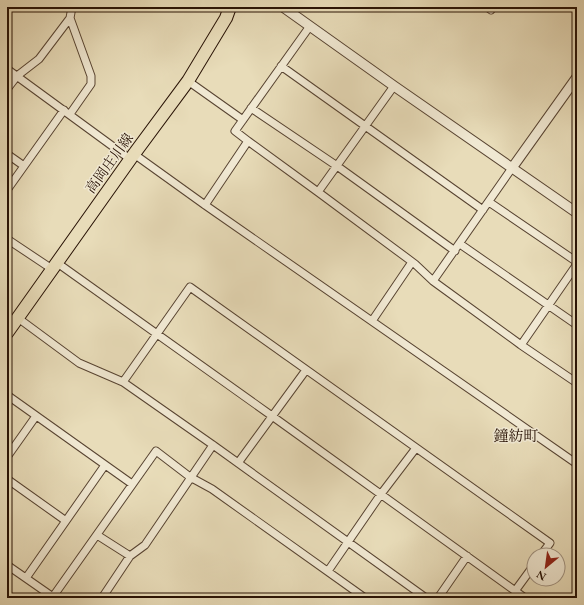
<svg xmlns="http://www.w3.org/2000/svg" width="584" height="605" font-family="'EB Garamond','Noto Serif JP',serif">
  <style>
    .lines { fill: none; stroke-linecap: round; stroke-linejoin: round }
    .minor-casing { stroke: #584432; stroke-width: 9 }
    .tertiary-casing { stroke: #584432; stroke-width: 11 }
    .primary-casing { stroke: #281205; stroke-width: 14 }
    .minor { stroke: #f0e8d2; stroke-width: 7 }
    .tertiary { stroke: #f0e8d2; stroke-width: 9 }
    .primary { stroke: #e8dcb9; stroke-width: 12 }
    .labels { text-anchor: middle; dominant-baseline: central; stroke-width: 3; stroke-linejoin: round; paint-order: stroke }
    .street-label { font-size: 14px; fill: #281205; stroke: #f0e8d2 }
    .neighbourhood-label { font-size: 15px; fill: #281205; stroke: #f0e8d2 }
  </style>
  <rect width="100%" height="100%" fill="#e8dcb9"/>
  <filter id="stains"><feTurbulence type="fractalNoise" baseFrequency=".005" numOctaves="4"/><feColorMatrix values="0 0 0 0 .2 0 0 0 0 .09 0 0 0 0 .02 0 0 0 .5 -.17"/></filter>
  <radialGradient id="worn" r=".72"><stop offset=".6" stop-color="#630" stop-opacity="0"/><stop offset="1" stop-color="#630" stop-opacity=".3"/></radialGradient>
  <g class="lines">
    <defs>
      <path id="minor" d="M487,7l4,3
        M281,66l202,144
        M7,69l123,90
        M188,81l55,39
        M7,89l10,-13 22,-17 31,-41
        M251,108l86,58 118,85
        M70,114l21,-30v-8l-21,-58 2,-11
        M248,141l70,51 97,72 18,17 88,64 56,38
        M7,154l17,12
        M134,154l71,51 372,259
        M7,190l57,-80
        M318,192l76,-106
        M489,202l88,60
        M205,205l43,-64 -13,-10 75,-105
        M7,239l45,30
        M460,244l117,81
        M56,262l216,154 253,182
        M433,281l79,-113
        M18,318l61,45 44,19 90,63 213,153
        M372,321l40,-59
        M521,345l56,-81
        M123,382l67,-95 360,256 -9,12
        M7,395l125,89
        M7,457l29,-41
        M238,463l68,-93
        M7,479l59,42
        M97,535l33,21
        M7,565l46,32
        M328,571l53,-77 35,-46
        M26,578l79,-113
        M515,591l19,-26
        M52,598l104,-147 34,26 22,12 153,109
        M102,598l28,-42 15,-11 68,-100
        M438,598l29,-42"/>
      <path id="tertiary" d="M283,7l111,79 183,127
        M512,168l65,-91"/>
      <path id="primary" d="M7,333l127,-179 54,-73 38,-63 4,-11"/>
    </defs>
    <use href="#minor" class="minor-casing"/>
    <use href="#tertiary" class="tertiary-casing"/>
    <use href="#primary" class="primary-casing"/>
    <use href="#minor" class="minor"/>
    <use href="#tertiary" class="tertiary"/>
    <use href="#primary" class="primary"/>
  </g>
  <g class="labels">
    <g class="street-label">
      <text transform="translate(109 163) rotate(-54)">高岡庄川線</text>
    </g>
    <g class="neighbourhood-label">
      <text x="516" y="435">鐘紡町</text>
    </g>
  </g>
  <rect width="584" height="605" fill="none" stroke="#e8dcb9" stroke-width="24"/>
  <rect x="8" y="8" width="568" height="589" fill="none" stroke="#281205" stroke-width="2"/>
  <rect x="12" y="12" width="560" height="581" fill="none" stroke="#281205"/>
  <g transform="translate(546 567) rotate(209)"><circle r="19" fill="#f0e8d2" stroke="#a09280"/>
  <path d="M0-3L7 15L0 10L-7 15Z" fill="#8f2418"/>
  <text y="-6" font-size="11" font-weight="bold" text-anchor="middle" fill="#281205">N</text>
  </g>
  <rect width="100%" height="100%" filter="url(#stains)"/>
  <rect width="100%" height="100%" fill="url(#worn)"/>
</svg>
